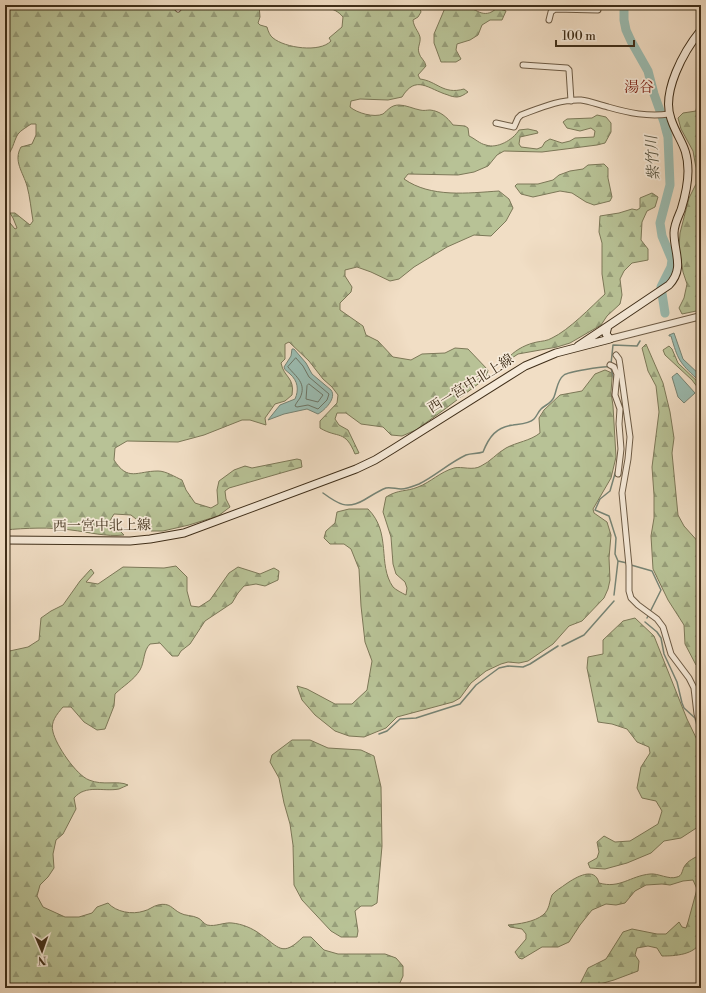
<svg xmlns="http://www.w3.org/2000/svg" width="706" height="993" font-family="'Libre Bodoni','Noto Serif JP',serif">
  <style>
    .forest { fill: url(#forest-firs); stroke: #7c7858 }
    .water { fill: #9bbcb1; stroke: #768374 }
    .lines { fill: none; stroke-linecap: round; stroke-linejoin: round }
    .shore { stroke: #6d7565; stroke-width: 1 }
    .stream { stroke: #768374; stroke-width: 1.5 }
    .river { stroke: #9bbcb1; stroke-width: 9 }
    .minor-casing { stroke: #6c5a44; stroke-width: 7 }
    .tertiary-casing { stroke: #6c5a44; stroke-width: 8 }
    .secondary-casing { stroke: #3f2e19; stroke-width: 9 }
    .minor { stroke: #f6ead9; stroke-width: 5 }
    .tertiary { stroke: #f6ead9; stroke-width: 6 }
    .secondary { stroke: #f6ead9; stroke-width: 7 }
    .labels { text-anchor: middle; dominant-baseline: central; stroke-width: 3.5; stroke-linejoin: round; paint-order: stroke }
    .street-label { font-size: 14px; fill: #3f2e19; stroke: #f6ead9 }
    .neighbourhood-label { font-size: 15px; fill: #7a1f14; stroke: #f6ead9 }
    .water-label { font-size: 15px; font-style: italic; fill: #56523f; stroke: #f6ead9 }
  </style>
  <defs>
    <pattern id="forest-firs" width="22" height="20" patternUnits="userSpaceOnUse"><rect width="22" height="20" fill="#b8c296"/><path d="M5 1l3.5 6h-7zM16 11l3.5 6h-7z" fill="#979e7a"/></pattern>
  </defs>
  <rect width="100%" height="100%" fill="#f1dec5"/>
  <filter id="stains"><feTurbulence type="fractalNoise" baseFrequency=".005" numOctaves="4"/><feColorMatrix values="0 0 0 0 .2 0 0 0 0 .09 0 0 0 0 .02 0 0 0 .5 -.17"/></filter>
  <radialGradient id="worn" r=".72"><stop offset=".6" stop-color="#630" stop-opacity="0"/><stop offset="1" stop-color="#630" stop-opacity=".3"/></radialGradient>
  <path class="forest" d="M5,5h254l1,12 -2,6 2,2 7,2c1,4 3,9 6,11 12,10 47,15 58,3l-2,-3 13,-11 1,-10c-5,-6 -10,-8 -18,-10 -4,-1 -9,1 -13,-2h107l2,7 -3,5 -5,3c1,8 5,10 7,17 1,6 -3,10 -1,16 1,5 6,7 7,13l-8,9 2,4c17,2 23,16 44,10l4,3c-3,2 -7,5 -11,5 -3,0 -7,-1 -9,-2 -20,-6 -32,-21 -46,2l-14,3 -28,-1 -9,2 -1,6c7,6 24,11 33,7 5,-4 8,-9 16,-9 7,0 15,4 21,5 4,1 7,0 10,0 10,1 17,7 23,15l12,1 3,2 1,8c5,2 11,8 17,9 11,4 27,-5 33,-15l9,-1 9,2 1,2 -18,4 -1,7 2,3 16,2 5,-2 3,-5 5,-3 12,4 8,-2 5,-3 19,-1 1,-6 -4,-3 -11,3 -13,-3 -4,-6 4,-3 25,-1 5,-3 9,2 5,6v9l-6,11 -8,2 -55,7 -38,-1 -7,4 -9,11 -14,6 -16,3 -50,-1 -4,5c27,19 64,14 95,12l10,8 4,9 -7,13 -15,15 -17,-1 -27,12 -33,20 -15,12 -9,2 -19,-9 -14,-5 -12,3v6l7,11 -1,5 -11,11v7l23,16 3,9 12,6 15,16 18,3 11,-6 23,-1 10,-5 13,1 20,21 -2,8 -41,31 -29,21 -14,6 -11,-1 -8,-8 -22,-3 -15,-11h-9l-2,6 4,6 9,5 11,23 -4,1c-10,-25 -17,-15 -35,-26v-7l17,-18 1,-8 -6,-8 -9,-8 -14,-18 -20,-19 -4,2v15l-4,4c3,15 14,14 11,32l-7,6 -10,3 -10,14 1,7 -16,-5h-8l-38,15 -26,7 -51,-1 -12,7 -1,12c14,22 23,11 44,11 8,0 17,6 24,9l4,10 9,13 16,5 7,-4 -1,-14 2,-9 15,-11 11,-4 7,2 45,-9 4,1 1,7 -73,21 -4,3 1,8 4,8 -12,9 -29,9 -26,6h-12l-20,-16 -17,-1 -6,10 9,4 7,7c-19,2 -35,-3 -53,-5 -19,-3 -47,-2 -66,0v-306l5,-1 5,6 2,-1 -4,-10 -3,-5h5l15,12 3,-4c-2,-12 -3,-24 -6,-35 -4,-14 -14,-25 -6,-39l11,-3 4,-9v-11h-5c-4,3 -10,6 -13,10 -5,8 -5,18 -13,23z
    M453,5c3,0 7,0 10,0 12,2 20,16 34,3l9,3 -4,9h-12l-8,5 -4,10 -8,5 -13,4 -1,6 5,9 -5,3h-15l-7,-19v-9l11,-26z
    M701,102v208l-19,4 -3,-6 5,-10 3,-14 -4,-12 -4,-25 1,-14 9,-35 7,-14v-16l-3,-17 -12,-22 -3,-11 5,-5 13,-2 1,-6z
    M604,164l4,4v10l4,19 -2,4 -16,4 -8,-3 -14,-9 -12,-2 -27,6 -12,-3 -6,-8 2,-2h21l15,-4 6,-5 11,-4 13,-2 5,-4z
    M652,193l6,4 -3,10 -8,4 -5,11 -1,18 7,9v11l-16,3 -8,8 -4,8 2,16 -2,9 -13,12 -6,9 -31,18 -13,4 -39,7 -6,4 -2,-2c7,-7 17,-12 27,-14 5,-1 10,-1 15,-4 17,-8 39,-31 53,-44l-3,-20v-31l-3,-11 1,-16 19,-3 13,-4 5,1 3,-2v-10z
    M646,344l17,39 7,29 4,26 -2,15 6,62 6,11 17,19v124l-5,-4 -11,-21 -1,-19 -16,-25 -15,-31 -2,-33 3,-18v-23l-2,-28 7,-55 -3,-26 -8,-15 -6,-23z
    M669,346l3,3 6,14 23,22v7l-9,-12 -27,-25 -2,-5z
    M605,370l7,3v6l-1,13 2,14 3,51 -5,21 -18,31 1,4 13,9 4,13 -2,23 1,22 -2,9 -4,9 -22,23 -13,5 -16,18 -25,17 -9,2 -11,-1 -7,2 -15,7 -15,12 -11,15 -7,4 -56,15 -11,11 -22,9 -15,-1 -14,-5 -20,-16 -13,-15 -5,-14 10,3 28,15h17l15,-14 5,-29 -7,-19 -4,-36 -2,-37 -8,-20 -7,-5h-14l-6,-6 2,-7 9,-8 2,-11 12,-3h19c24,24 9,55 25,78 3,3 9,6 13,8l1,-7 -2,-6 -9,-8 -3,-10 -2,-27 -8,-25 3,-15c13,-8 20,-5 32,-10 13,-5 22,-15 36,-19 8,-2 19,3 27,-2 9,-4 16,-13 25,-18 11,-6 24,-7 34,-15l-1,-15 5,-8 16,-15 22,-4 13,-17z
    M176,566l11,11v14l4,15 8,1 11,-7 19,-27 9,-6 22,7 14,-6 5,3 -1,9 -13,6 -9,-2 -12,2 -6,7 -6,10 -27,18 -15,23 -9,7 -3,5h-6l-12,-13 -10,1c-7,7 -5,17 -10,26 -6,10 -17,16 -25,24l-1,12 -9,23 -8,1 -13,-8 -13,-15h-8c-6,7 -13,15 -10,25 3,13 23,43 36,48 14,6 29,0 39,5 -3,1 -6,3 -9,4 -16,3 -33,-5 -45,9l2,11 -13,25 -7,6 -3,14 1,14 -6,9 -8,8 -3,11 6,11 22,10h14l13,-4 5,-6 11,-4c8,9 24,12 36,8 5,-1 9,-5 14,-6 12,-3 14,4 22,8 5,3 12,2 18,5 3,1 6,6 9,7 9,2 17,-3 25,-2 10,1 20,5 28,11 19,13 22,24 43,3h8l13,13 14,4h47l11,4 7,8v10l-4,9 1,3h-395v-336l23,-5 11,-7 2,-22 10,-7 12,-6 17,-24 11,-12 3,4 -8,9 12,2 25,-17 41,1z
    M635,618l19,18 33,83 14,29v77l-20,13 -17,3 -13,12 -24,10 -22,6 -15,-1 -2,-5 9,-5 2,-6 -2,-10 7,-6 11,6 15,-1 28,-17 4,-13 -6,-10 -14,-3 -5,-10 4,-21 9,-14 -1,-6 -12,-5 -10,-13 -15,-5 -14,-2 -11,-54 1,-11 15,-3v-14l20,-19z
    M292,740h18l18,8 33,2 13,6 7,31 1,59 -5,57 -5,3h-11l-6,5 3,20 -1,6h-16l-10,-6 -29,-31 -8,-15 -1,-40 -3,-21 -6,-21 -5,-25 -9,-16 2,-7z
    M701,854v87c-6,14 -26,15 -39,15l-5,-8 -9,-2 -11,2 -2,7 4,6 -1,10 -24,9 -14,4 -7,4h-16l2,-2 9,-18 18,-9 17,-27 9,-3 25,5h9l13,-12 3,5 4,1 2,-6 9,-33 -4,-9 -10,1 -13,4 -8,-1 -16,1 -11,6 -10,12 -9,2 -10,-1 -14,6 -12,15 -11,17 -11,5h-16l-20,12 -3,-1 -4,-6 11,-13v-5l-4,-5 -12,-2 -2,-2c11,-1 26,-3 35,-10 7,-6 6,-13 9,-20 3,-4 10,-8 14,-11 10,-7 29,-18 33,-1 21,6 31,-7 51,-9 8,-1 19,6 27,3 5,-1 5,-6 7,-10 4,-7 11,-9 17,-13z"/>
  <path class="water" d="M674,333l9,26 18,17 -4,3c-18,-17 -19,-19 -26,-43h-2v-1z
    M292,349h2l12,14 6,11 19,16c6,8 -6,20 -13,24l-11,-5 -23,5 -16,6 12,-15 15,-6c4,-9 3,-18 -5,-25 -3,-3 -5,-3 -6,-7l7,-11z
    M677,373l18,20 -11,10 -6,-6 -6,-20z"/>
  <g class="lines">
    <path class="shore" d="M296,358l7,8 6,11 20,17 -2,6 -9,9 -10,-4 -11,2 -2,-1c1,-3 3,-5 5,-8 7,-15 -4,-21 -12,-31z
      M309,384l14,11 -5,7 -12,-3 1,-13z"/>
    <path class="stream" d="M611,364l2,-19 24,1 3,-5
      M611,368l3,12
      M323,493c15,11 24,17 41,7 7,-4 14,-9 22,-12 5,-1 10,1 15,1 5,0 13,-3 18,-5 16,-8 30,-21 47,-29 6,-2 11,-1 17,-3 6,-15 13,-25 30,-27 7,-1 16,-1 21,-6 3,-3 4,-7 7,-10 4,-4 11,-6 13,-12 3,-7 3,-17 10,-22 4,-3 39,-9 45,-8
      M618,561l9,2
      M631,565l21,6 8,17 1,2 -14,28
      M614,595l4,-34 -3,-7 1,-16 -7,-22 -14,-6 5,-11 10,-8 6,-21
      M645,622l12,10 4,6 3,16 13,28 5,21 2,5 11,10 6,23
      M562,646l22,-11 30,-34
      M379,734l8,-3 13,-12 16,-1 44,-14 16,-19 23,-17 9,-2 15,1 7,-3 28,-18"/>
    <path class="river" d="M624,5v15l2,10 5,11 17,30 6,23 10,28 4,15 2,48 -10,38 2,13 10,24 -1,7 -10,20 4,26"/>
    <defs>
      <path id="minor" d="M178,9l3,-4
        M549,20l2,-8 4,-3 43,1
        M523,65l44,3 2,2 2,31
        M496,123l18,4 4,-9 3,-3c19,-7 39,-16 60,-15 9,1 18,5 27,7 21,6 40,10 61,7
        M616,355l3,4 1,6 10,72 -2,22 -6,34 7,73v25l2,7 7,7 19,14 6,8 8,27 18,24 5,10 3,26 4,12
        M610,365l4,2 3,7 -2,21 5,14 -1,15 2,25 -3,25"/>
      <path id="tertiary" d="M610,339l91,-23"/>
      <path id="secondary" d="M578,346l30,-20
        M5,540l125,1 20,-2 34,-6 172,-64 19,-9 18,-11 132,-83 31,-13 54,-14 -4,-5 2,-8 61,-41c16,-17 5,-32 5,-52 0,-8 4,-16 7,-23 4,-13 7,-26 7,-39 0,-25 -10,-31 -17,-52 -10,-27 13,-68 30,-89"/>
    </defs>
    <use href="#minor" class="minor-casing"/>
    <use href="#tertiary" class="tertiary-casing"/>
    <use href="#secondary" class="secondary-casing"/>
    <use href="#minor" class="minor"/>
    <use href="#tertiary" class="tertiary"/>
    <use href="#secondary" class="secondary"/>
  </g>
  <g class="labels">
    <g class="street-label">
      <text transform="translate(471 384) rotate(-32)">西一宮中北上線</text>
      <text transform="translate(102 526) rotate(-1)">西一宮中北上線</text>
    </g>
    <g class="neighbourhood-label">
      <text x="639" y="87">湯谷</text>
    </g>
    <g class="water-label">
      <text transform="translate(653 158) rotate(-93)">紫竹川</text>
    </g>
  </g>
  <rect width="706" height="993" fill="none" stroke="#f1dec5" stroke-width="20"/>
  <rect x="6" y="6" width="694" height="981" fill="none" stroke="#3f2e19" stroke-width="2"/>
  <rect x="10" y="10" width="686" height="973" fill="none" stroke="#3f2e19"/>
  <g transform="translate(42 951) rotate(178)" stroke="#f6ead9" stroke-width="3" paint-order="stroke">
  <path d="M0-3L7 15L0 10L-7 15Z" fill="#3f2e19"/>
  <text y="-6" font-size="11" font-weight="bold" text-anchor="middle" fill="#3f2e19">N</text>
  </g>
  <path d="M556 40v6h78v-6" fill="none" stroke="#3f2e19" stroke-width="2"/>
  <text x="562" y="40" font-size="12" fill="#3f2e19" stroke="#f6ead9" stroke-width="3" paint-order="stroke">100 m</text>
  <rect width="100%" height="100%" filter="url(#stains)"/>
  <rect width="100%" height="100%" fill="url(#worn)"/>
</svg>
